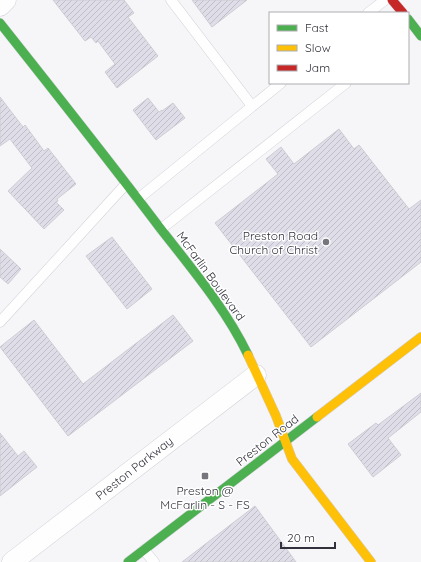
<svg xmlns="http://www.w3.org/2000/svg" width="421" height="562" font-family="Quicksand,sans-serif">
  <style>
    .building { fill: url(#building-hatch); stroke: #cecdd4 }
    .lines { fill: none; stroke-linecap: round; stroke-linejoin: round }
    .lane-casing { stroke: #d1d0d7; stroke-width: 11 }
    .street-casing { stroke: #d1d0d7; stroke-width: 21 }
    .fast-casing { stroke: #d1d0d7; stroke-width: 10 }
    .slow-casing { stroke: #d1d0d7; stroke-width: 10 }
    .jam-casing { stroke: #d1d0d7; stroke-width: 10 }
    .lane { stroke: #fefefe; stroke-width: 10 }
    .street { stroke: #fefefe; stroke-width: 20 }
    .fast { stroke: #4caf50; stroke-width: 9 }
    .slow { stroke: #ffc107; stroke-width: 9 }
    .jam { stroke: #c62828; stroke-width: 9 }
    .poi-dot { fill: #77767e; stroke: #fff; stroke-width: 1.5 }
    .labels { text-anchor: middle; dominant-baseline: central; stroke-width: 3; stroke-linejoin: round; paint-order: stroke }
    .poi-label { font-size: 12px; fill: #32313b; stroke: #fff; text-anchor: end }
    .street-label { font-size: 12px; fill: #32313b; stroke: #fff }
  </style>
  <defs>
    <pattern id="building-hatch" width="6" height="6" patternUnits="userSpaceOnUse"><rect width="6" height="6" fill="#dedde8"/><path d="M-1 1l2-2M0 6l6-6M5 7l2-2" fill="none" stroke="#bfbec8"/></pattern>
  </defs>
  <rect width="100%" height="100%" fill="#f6f6f9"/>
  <path class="building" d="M53,0h71l10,13 -6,4 30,39 -41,32 -12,-16 10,-8 -17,-23 -2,2 -5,-6 -6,4z
    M192,0h55l-35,27z
    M0,97l23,30 2,-2 19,26 4,-3 28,36 -19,15 1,2 -2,1 8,8 -20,19 -36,-38 24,-23 -22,-29 -10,7z
    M148,98l11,14 3,-2v1l11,-8 12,15 -29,22 -23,-30z
    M339,129l15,20 5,-4 50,64 12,-9v62l-110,85 -96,-124 63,-49 -12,-15 15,-12 13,17z
    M112,237l40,52 -25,20 -41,-53z
    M0,249l21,20 -13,15 -8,-7z
    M173,315l20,26 -125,95 -68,-89 34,-27 49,64z
    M421,393v19l-33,26 13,17 -28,22 -25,-33 28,-21 2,2z
    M0,433l18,23 6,-5 13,16 -37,29z
    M255,506l41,56h-114z"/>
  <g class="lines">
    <defs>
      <path id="lane" d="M171,0l81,106
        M368,13l17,-13
        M138,199l143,-116
        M161,229l185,-146
        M0,322l126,-138
        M144,550l10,12"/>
      <path id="street" d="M0,6l6,-6
        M12,562l244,-187"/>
      <path id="fast" d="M408,19l13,17
        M0,23c54,68 108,136 160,205 32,41 66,81 88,127
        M128,562l189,-145"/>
      <path id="slow" d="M248,355l28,61 16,43 79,103
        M317,417l104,-80"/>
      <path id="jam" d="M392,0l11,13"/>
    </defs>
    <use href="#lane" class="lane-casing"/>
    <use href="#street" class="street-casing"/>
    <use href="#fast" class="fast-casing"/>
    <use href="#slow" class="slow-casing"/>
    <use href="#jam" class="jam-casing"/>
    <use href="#lane" class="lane"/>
    <use href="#street" class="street"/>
    <use href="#fast" class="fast"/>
    <use href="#slow" class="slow"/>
    <use href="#jam" class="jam"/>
  </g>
  <g class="poi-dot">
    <circle cx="326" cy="242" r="4"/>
    <rect x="201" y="472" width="8" height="8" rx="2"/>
  </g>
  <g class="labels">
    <g class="poi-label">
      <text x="318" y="235">Preston Road<tspan x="318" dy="14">Church of Christ</tspan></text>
      <text x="205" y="490" text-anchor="middle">Preston @<tspan x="205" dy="14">McFarlin - S - FS</tspan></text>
    </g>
    <g class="street-label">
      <text transform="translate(211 276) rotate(54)">McFarlin Boulevard</text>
      <text transform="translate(267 440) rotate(-38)">Preston Road</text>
      <text transform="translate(134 468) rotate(-38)">Preston Parkway</text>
    </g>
  </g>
  <rect x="269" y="12" width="140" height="72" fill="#ffffff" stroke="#adadb1"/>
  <rect x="277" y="25" width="20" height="6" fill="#4caf50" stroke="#adadb1"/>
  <text x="305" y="32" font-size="12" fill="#32313b">Fast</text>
  <rect x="277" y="45" width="20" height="6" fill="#ffc107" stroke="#adadb1"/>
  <text x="305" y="52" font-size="12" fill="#32313b">Slow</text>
  <rect x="277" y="65" width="20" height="6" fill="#c62828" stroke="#adadb1"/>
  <text x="305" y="72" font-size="12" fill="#32313b">Jam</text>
  <path d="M281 542v6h54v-6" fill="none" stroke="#32313b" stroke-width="2"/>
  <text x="287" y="542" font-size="12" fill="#32313b" stroke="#ffffff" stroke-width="3" paint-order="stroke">20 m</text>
</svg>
